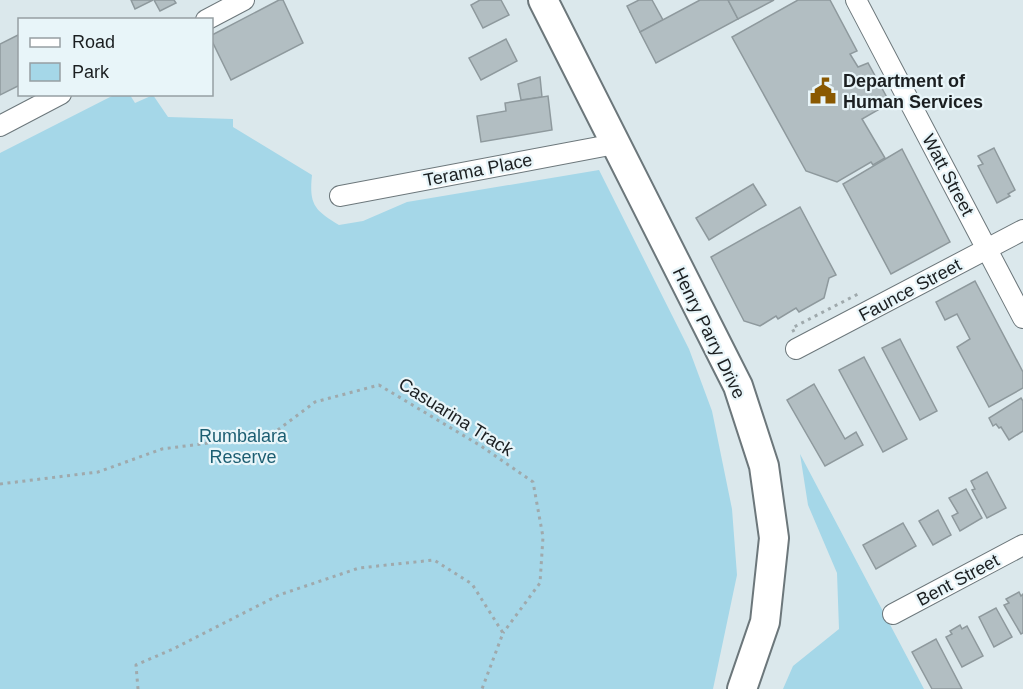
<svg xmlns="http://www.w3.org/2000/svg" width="1023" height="689" viewBox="0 0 1023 689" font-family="Helvetica,sans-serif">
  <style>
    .green { fill: #a5d7e8 }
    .building { fill: #b2bec2; stroke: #8e999d; stroke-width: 1.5 }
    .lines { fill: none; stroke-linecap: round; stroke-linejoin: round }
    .minor-casing { stroke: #6c777b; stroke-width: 22 }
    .secondary-casing { stroke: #6c777b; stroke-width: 32 }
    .path { stroke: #9fa9ac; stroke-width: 3; stroke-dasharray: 3 4.5; stroke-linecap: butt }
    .minor { stroke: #fff; stroke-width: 20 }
    .secondary { stroke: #fff; stroke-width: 28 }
    .labels { text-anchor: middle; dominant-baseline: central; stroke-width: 4.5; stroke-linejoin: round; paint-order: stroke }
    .poi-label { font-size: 18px; font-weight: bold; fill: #1b1f21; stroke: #e8f5f9; text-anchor: start }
    .street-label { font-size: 18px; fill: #1b1f21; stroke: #e8f5f9 }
    .park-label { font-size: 18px; fill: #1c5e72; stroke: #e8f5f9 }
  </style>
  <rect width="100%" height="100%" fill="#dbe8ec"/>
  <g class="green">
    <path d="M114,95H130L135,103L153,95L168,117L233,119V127L312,175C309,204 314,210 339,225L363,221L407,202L599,170L689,349L712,411L732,509L737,575L713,689H0V153Z"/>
    <polygon points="800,454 924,689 783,689 793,666 839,629 837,573 808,505"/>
  </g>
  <g class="building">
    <polygon points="131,0 153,0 135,9"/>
    <polygon points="154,0 174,0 176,3 160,11"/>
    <polygon points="279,0 283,0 303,43 231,80 212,41 212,35"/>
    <polygon points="480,0 501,0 509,15 483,28 471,5"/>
    <polygon points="639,0 652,0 663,20 640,32 627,6"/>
    <polygon points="700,0 728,0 738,19 656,63 640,32"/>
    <polygon points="728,0 774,0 738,19"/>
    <polygon points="798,0 830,0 857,51 850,54 858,67 868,63 890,103 862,119 885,158 873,165 871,162 837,182 806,171 732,37"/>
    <polygon points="20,34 20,85 0,95 0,44"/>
    <polygon points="506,39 517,61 481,80 469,58"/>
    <polygon points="540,77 542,97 521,100 518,84"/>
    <polygon points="548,96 552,130 481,142 477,116 506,111 505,103"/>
    <polygon points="994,148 1015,190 1008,194 1010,196 997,203 978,166 983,164 978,156"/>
    <polygon points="902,149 950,242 891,274 843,184"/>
    <polygon points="753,184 766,205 709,240 696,218"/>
    <polygon points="800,207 836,275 829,278 824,298 799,312 796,308 778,319 776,316 760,326 744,321 711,257"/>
    <polygon points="975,281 1023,372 1023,388 989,407 957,347 970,339 957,314 945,320 936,302"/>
    <polygon points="900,339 937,411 920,420 882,348"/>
    <polygon points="864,357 907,439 883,452 839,370"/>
    <polygon points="814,384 845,439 856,432 863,445 825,466 787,400"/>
    <polygon points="1021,398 1023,401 1023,431 1009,440 1001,427 999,428 996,424 993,426 989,418"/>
    <polygon points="987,472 1006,508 987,518 972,490 975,489 971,481"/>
    <polygon points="966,489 982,518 960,531 952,516 958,513 949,498"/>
    <polygon points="938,510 951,535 933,545 919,521"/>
    <polygon points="903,523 916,546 876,569 863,545"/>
    <polygon points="1019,592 1021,596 1023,594 1023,633 1021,634 1004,605 1009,603 1006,599"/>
    <polygon points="996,608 1012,637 994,647 979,617"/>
    <polygon points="960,625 962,629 967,626 983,656 962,667 946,637 952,634 950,631"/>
    <polygon points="936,639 962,689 932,689 912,652"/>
  </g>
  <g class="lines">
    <g class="minor-casing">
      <g id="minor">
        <polyline points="856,0 1023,318"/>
        <polyline points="206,20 244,0"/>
        <polyline points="0,126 61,94"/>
        <polyline points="340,196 615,144"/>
        <polyline points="796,349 1023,230"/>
        <polyline points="893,614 1023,545"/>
      </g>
    </g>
    <g class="secondary-casing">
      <polyline id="secondary" points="543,0 738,386 764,466 774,538 765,622 742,689"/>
    </g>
    <g class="path">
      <polyline points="794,332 792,328 860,293"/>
      <polyline points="0,484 98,472 162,449 271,435 315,402 379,385 481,446 533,482 543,537 540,583 503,633"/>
      <polyline points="138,689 136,665 173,649 279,595 359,568 434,560 472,584 503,633 482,689"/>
    </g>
    <use href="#minor" class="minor"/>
    <use href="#secondary" class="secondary"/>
  </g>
  <defs>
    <g id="civic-bare" transform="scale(2.07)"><path d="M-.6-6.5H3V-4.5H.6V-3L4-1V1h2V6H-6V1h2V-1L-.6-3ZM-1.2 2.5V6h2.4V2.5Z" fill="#8a5901" stroke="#e8f5f9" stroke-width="2.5" paint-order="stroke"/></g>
  </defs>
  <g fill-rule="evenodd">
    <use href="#civic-bare" x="823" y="91"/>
  </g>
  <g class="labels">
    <g class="poi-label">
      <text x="843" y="81">Department of<tspan x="843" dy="21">Human Services</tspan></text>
    </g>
    <g class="street-label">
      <text transform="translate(478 170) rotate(-11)">Terama Place</text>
      <text transform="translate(948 175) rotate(62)">Watt Street</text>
      <text transform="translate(910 290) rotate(-28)">Faunce Street</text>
      <text transform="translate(709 333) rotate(64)">Henry Parry Drive</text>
      <text transform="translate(456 417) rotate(32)">Casuarina Track</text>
      <text transform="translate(958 580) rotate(-28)">Bent Street</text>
    </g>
    <g class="park-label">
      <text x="243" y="436">Rumbalara<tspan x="243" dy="21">Reserve</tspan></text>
    </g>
  </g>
  <rect x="18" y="18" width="195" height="78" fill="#e8f5f9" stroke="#969fa3" stroke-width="1.5"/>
  <rect x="30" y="38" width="30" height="9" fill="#ffffff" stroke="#969fa3" stroke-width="1.5"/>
  <text x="72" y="48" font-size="18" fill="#1b1f21">Road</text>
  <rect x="30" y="63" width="30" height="18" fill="#a5d7e8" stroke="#969fa3" stroke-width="1.5"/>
  <text x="72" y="78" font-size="18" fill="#1b1f21">Park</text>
</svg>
